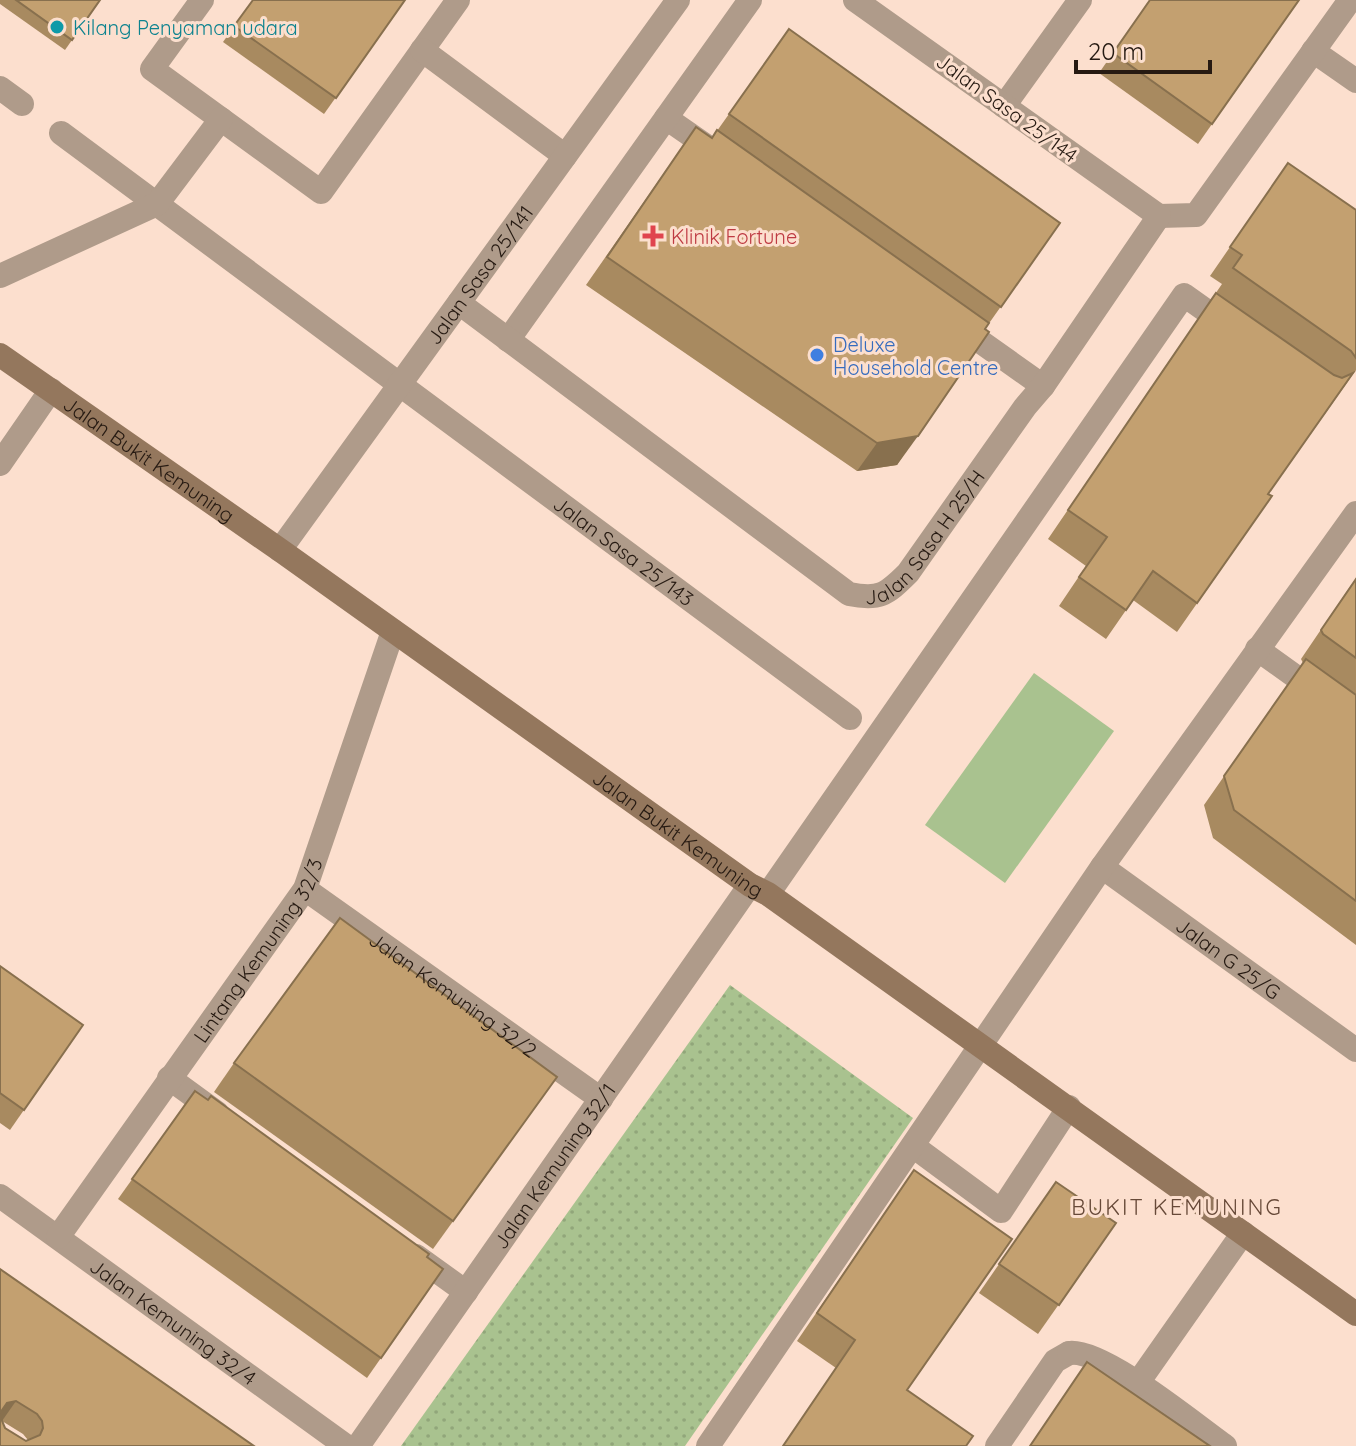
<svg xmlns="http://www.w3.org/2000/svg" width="1356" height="1446" viewBox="0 0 1356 1446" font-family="Quicksand,sans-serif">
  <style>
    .grass { fill: url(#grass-dots) }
    .pitch { fill: #a9c28f }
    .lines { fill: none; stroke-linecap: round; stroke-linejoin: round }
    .lane { stroke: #af9b8a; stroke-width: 24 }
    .street { stroke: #af9b8a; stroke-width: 24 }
    .secondary { stroke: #94775d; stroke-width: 24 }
    .wall { fill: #a88a60; fill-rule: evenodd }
    .shaded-wall { fill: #88704e }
    .building { fill: #c3a070; stroke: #88704e; stroke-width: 2 }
    .culture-dot { fill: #0f9aa8; stroke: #fcdfce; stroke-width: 3 }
    .health-dot { fill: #e0444e; stroke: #fcdfce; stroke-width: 3 }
    .shop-dot { fill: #3f7fe0; stroke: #fcdfce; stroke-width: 3 }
    .labels { text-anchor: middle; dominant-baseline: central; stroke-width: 6; stroke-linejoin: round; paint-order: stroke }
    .culture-label { font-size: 20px; fill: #0d838f; stroke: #fcdfce; text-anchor: start }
    .street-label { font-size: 20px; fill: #261a12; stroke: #fcdfce }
    .health-label { font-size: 20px; fill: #be3a42; stroke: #fcdfce; text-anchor: start }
    .shop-label { font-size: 20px; fill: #366cbe; stroke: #fcdfce; text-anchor: start }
    .neighbourhood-label { font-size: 22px; letter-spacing: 2px; fill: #674938; stroke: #fcdfce }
  </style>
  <defs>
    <pattern id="grass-dots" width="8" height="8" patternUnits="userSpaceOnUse" patternTransform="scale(2)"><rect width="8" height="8" fill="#a9c28f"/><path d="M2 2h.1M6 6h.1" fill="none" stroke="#91a67a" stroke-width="1.8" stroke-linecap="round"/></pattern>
  </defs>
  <rect width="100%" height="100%" fill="#fcdfce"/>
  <polygon class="grass" points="730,985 913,1118 685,1446 401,1446"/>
  <polygon class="pitch" points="1034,673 1114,731 1005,883 925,825"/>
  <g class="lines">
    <g class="lane">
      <polyline points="202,0 152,69 321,192 458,0"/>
      <polyline points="422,50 565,156"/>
      <polyline points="1313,51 1356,81"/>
      <polyline points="0,88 22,104"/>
      <polyline points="666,118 715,152"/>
      <polyline points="61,133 399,384"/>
      <polyline points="1159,216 1196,215 1350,0"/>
      <polyline points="0,276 157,204 221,119"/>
      <polyline points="957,325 1043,386"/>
      <polyline points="508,340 750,0"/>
      <polyline points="0,464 51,390"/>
      <polyline points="1257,649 1356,720"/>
      <polyline points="768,894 1184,295 1229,327"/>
      <polyline points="169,1078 217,1113"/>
      <polyline points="416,1256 466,1292"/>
      <polyline points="997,1446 1055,1361 1069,1353"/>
    </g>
    <g class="street">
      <polyline points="1004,106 1080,0"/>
      <path id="s1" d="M459,303L849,594C879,600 886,595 908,573L1025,407L1043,386L1159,216L855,0"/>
      <path id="s2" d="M399,384L850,718"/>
      <path id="s3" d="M280,550L678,0"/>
      <path id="s4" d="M1102,867L1356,1050"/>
      <path id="s5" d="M305,889L601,1099"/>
      <polyline points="913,1146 1001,1211 1069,1107"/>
      <path id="s6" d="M0,1196L346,1446"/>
      <path id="s7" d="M58,1237L305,889L393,631"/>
      <path d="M1069,1353C1102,1348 1195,1425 1225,1446"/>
      <polyline points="1137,1384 1243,1233"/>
      <path id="s8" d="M358,1446L750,885"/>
      <polyline points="708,1446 1102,867 1356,513"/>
    </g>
    <path class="secondary" id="s9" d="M0,355L280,550L750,885L768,894L1356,1314"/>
  </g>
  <g class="wall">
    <polygon points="0,0 100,0 65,50 0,4"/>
    <polygon points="253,0 405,0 324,114 223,42"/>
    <polygon points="1150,0 1299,0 1198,144 1099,73"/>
    <polygon points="789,29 1060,223 985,329 897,465 857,471 586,285 696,127 712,138"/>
    <polygon points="1288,163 1356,210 1356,370 1268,494 1272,496 1177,632 1133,600 1106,639 1059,606 1086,566 1048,539 1222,284 1210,276"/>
    <polygon points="1356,578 1356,945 1213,838 1204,805 1303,663 1301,659"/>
    <polygon points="0,966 83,1025 10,1130 0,1123"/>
    <polygon points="234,1063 557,1077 433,1249 214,1092"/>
    <polygon points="195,1091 443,1269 367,1378 118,1199"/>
    <polygon points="914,1170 907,1390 836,1368 797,1341"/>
    <polygon points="1056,1182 1116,1223 1038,1334 979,1293"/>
    <path d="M0,1269L254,1446H0ZM2,1421L23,1434L28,1440L26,1441L5,1428Z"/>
  </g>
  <g class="shaded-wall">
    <polygon points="918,436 897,465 857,471 877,443"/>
    <polygon points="16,1401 2,1421 0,1422 0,1413 7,1403"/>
  </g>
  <g class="building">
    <polygon points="16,0 100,0 72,40"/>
    <polygon points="253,0 405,0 336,98 234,26"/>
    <polygon points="1150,0 1299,0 1212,124 1113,53"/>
    <polygon points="789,29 1060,223 1001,307 729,114"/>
    <polygon points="696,127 712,138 717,130 989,323 985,329 989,332 918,436 877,443 607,257"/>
    <polygon points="1288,163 1356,210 1356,358 1351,351 1233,268 1242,255 1230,247"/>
    <polygon points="1216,293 1334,375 1342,378 1353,373 1268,494 1272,496 1197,603 1153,571 1126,610 1079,577 1107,537 1068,510"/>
    <polygon points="1356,579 1356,658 1323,634 1321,630"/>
    <polygon points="1306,659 1356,695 1356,901 1234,810 1224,776"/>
    <polygon points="340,918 557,1077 453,1221 234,1063"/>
    <polygon points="0,966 83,1025 24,1110 0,1093"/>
    <polygon points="195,1091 208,1100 211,1096 429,1254 427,1257 443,1269 381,1358 132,1179"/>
    <polygon points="914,1170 1012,1239 907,1390 973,1436 966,1446 783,1446 855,1340 817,1313"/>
    <polygon points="1056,1182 1116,1223 1059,1305 999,1264"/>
    <polygon points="0,1269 254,1446 0,1446 0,1416 5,1428 26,1441 40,1435 43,1428 42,1421 37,1414 16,1401 7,1403 0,1413"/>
    <polygon points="1087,1362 1210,1446 1030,1446"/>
  </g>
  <circle class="culture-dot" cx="57" cy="27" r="8"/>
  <path class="health-dot" d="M649 224h8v8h8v8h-8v8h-8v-8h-8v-8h8z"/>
  <circle class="shop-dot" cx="817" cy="355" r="8"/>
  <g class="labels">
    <g class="culture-label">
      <text x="73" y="27">Kilang Penyaman udara</text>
    </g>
    <g class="street-label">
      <text transform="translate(1007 108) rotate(36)">Jalan Sasa 25/144</text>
      <text stroke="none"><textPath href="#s3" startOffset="340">Jalan Sasa 25/141</textPath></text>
      <text stroke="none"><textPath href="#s9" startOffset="182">Jalan Bukit Kemuning</textPath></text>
      <text stroke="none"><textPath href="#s1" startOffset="590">Jalan Sasa H 25/H</textPath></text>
      <text stroke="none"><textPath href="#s2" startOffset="280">Jalan Sasa 25/143</textPath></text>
      <text stroke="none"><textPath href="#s9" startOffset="830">Jalan Bukit Kemuning</textPath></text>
      <text stroke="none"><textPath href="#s7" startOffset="350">Lintang Kemuning 32/3</textPath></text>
      <text stroke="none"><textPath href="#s4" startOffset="156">Jalan G 25/G</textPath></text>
      <text stroke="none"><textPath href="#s5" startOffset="182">Jalan Kemuning 32/2</textPath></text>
      <text stroke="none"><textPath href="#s8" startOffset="342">Jalan Kemuning 32/1</textPath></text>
      <text stroke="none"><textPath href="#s6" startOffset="214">Jalan Kemuning 32/4</textPath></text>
    </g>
    <g class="health-label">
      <text x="671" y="236">Klinik Fortune</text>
    </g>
    <g class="shop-label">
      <text x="833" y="344">Deluxe<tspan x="833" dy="23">Household Centre</tspan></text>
    </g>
    <g class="neighbourhood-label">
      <text x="1177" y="1207">BUKIT KEMUNING</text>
    </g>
  </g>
  <path d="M1076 60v12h134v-12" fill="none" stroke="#261a12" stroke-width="4"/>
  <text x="1088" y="60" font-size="24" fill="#261a12" stroke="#fcdfce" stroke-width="6" paint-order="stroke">20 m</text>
</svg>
